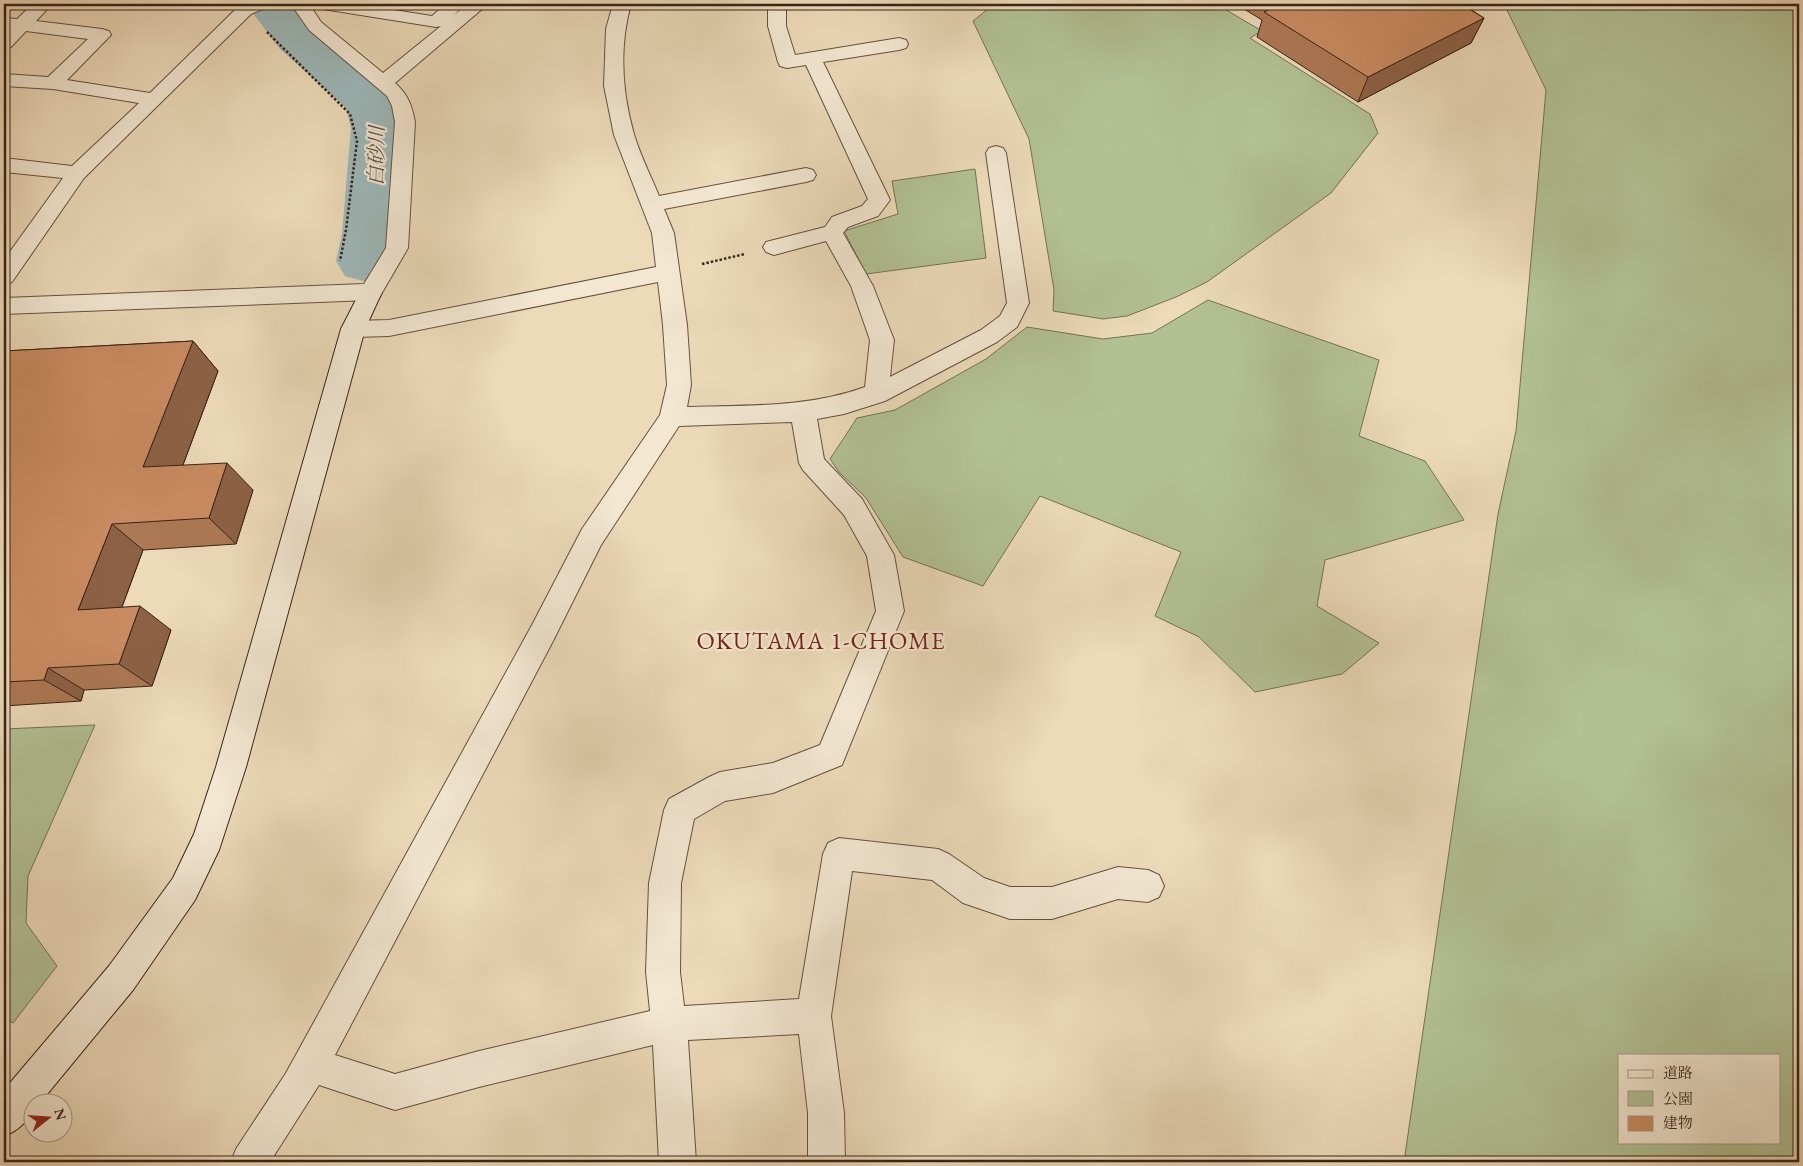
<svg xmlns="http://www.w3.org/2000/svg" width="1803" height="1166" viewBox="0 0 1803 1166" font-family="'EB Garamond','Noto Serif JP',serif">
  <style>
    .green { fill: #b2c194; stroke: #757256; fill-rule: evenodd }
    .lines { fill: none; stroke-linecap: round; stroke-linejoin: round }
    .river { fill: #9db8ba; fill-rule: evenodd }
    .street-casing { stroke: #655140; stroke-width: 2 }
    .secondary-casing { stroke: #382318; stroke-width: 2 }
    .path-far1 { stroke: #382318; stroke-width: 2.5; stroke-dasharray: 2.5 2; stroke-linecap: butt }
    .path { stroke: #382318; stroke-width: 4; stroke-dasharray: 4.5 3; stroke-linecap: butt }
    .street { fill: #f3e7d2; fill-rule: evenodd }
    .secondary { fill: #f3e7d2; fill-rule: evenodd }
    .wall { fill: #ad7854; stroke: #382318 }
    .shaded-wall { fill: #8d6145; stroke: #382318 }
    .building { fill: #c98b62; stroke: #382318 }
    .labels { text-anchor: middle; dominant-baseline: central; stroke-width: 4.5; stroke-linejoin: round; paint-order: stroke }
    .far-water-label { font-size: 20px; font-style: italic; fill: #565049; stroke: #f3e7d2 }
    .neighbourhood-label { font-size: 24px; letter-spacing: 1px; fill: #7a1f14; stroke: #f3e7d2 }
  </style>
  <rect width="100%" height="100%" fill="#ecdab9"/>
  <filter id="stains"><feTurbulence type="fractalNoise" baseFrequency=".004" numOctaves="4"/><feColorMatrix values="0 0 0 0 .2 0 0 0 0 .09 0 0 0 0 .02 0 0 0 .5 -.17"/></filter>
  <radialGradient id="worn" r=".72"><stop offset=".6" stop-color="#630" stop-opacity="0"/><stop offset="1" stop-color="#630" stop-opacity=".3"/></radialGradient>
  <g class="green">
    <polygon points="994,4 1216,4 1262,31 1250,38 1370,114 1378,133 1331,193 1207,282 1176,297 1127,316 1103,319 1053,311 1054,290 1029,139 973,21"/>
    <path d="M1504,4H1799V1162H1404L1498,514L1516,431L1546,90ZM1619,1055H1779V1142H1619Z"/>
    <polygon points="975,169 986,258 866,274 844,231 898,214 892,181"/>
    <polygon points="1208,300 1379,360 1359,436 1425,461 1464,520 1325,560 1317,606 1379,643 1342,674 1255,692 1199,637 1155,616 1181,552 1040,496 983,586 903,557 866,498 839,472 830,459 857,418 895,410 986,359 1027,327 1103,339 1152,333"/>
    <polygon points="95,725 28,876 26,923 57,966 13,1023 4,1019 4,729"/>
  </g>
  <g class="lines">
    <path class="river" d="M246,4H297C303,12 309,20 317,27C349,59 397,81 407,128L402,234L398,261L389,276L367,282L345,276L336,261L342,234L351,128L346,108L280,49Z"/>
    <g class="street-casing">
      <g id="street">
        <polygon points="33,4 52,4 36,21 102,29 109,31 111,35 67,80 150,93 239,6 244,4 268,4 265,8 251,14 84,178 12,282 4,284 4,260 63,178 4,172 4,158 72,166 139,103 53,89 4,86 4,74 48,77 88,39 26,31 11,47 4,49 4,33 8,29 4,28 4,18 17,19"/>
        <path d="M291,4H309L321,22L383,73L441,26L436,27L323,9L317,8L314,4H355L432,16L446,4H465L454,15L468,4H488L395,83C408,94 412,106 415,122L408,248L379,298L371,300L4,314V298L364,284L386,248L395,122L392,106L387,96L309,30Z"/>
        <path d="M613,4H631C619,47 622,92 634,134C640,155 651,176 659,196L806,168L813,170L816,175L813,180L806,182L664,209L674,233L687,325L691,385L687,407C746,405 808,408 865,387L870,340L851,286L826,241L774,255L766,252L763,247L766,242L825,227L832,217L862,206L868,199L806,65L787,68L780,66L778,62L768,26V4H786V26L795,55L899,38L906,40L908,44L906,48L899,50L823,62L890,200L878,216L848,227L843,233L873,286L894,340L890,377L981,330L1000,316L1007,303L986,153L989,148L996,146L1003,148L1006,153L1029,303L1017,327L997,342L885,401L844,414L817,419L824,459L862,499L894,555L904,611L842,765L773,793L725,801L694,819L681,883L680,972L684,1006L799,999L823,854L828,843L839,838L938,849L949,854L984,878L1010,887H1052L1118,867L1148,870L1159,875L1164,886L1159,897L1148,902L1118,899L1052,919H1010L963,903L932,880L852,871L831,1016L844,1113L845,1162H808V1113L799,1034L688,1040L696,1162H659L653,1045L479,1087L395,1110L319,1085L270,1162H231L236,1149L286,1073L532,625L582,529L660,415L667,385L663,325L658,282L389,336L353,337L345,335L341,329L345,323L353,321L389,320L656,267L652,233L614,135L604,86L606,29ZM792,422L799,463L803,470L844,515L867,556L876,611L820,745L773,763L720,772L709,777L669,799L664,810L649,883L646,972L650,1011L479,1051L395,1074L335,1055L552,643L601,545L679,426Z"/>
      </g>
    </g>
    <g class="secondary-casing">
      <path id="secondary" d="M371,284L379,286L382,292L365,329L246,767L219,850L195,900L133,990L39,1104H32C32,1119 18,1131 4,1136V1090L109,966L173,878L194,834L216,767L341,329L363,286Z"/>
    </g>
    <g class="path-far1">
      <polyline points="267,32 350,114 357,141 346,230 340,261"/>
      <polyline points="702,264 745,254"/>
    </g>
    <polyline class="path" points="1621,1162 1625,1158 1637,1162"/>
    <use href="#street" class="street"/>
    <use href="#secondary" class="secondary"/>
  </g>
  <g class="wall">
    <polygon points="1236,4 1473,4 1470,9 1484,18 1471,43 1358,102 1257,37 1262,20"/>
    <polygon points="193,341 218,371 183,465 253,490 236,544 143,550 122,607 171,630 152,686 84,690 81,701 4,706 4,351"/>
  </g>
  <g class="shaded-wall">
    <polygon points="1468,4 1473,4 1462,26 1464,6"/>
    <polygon points="1484,18 1471,43 1358,102 1368,77"/>
    <polygon points="193,341 218,371 172,494 143,467"/>
    <polygon points="227,463 253,490 236,544 209,518"/>
    <polygon points="112,524 143,550 112,634 78,610"/>
    <polygon points="140,606 171,630 152,686 119,664"/>
    <polygon points="48,668 84,690 81,701 44,680"/>
  </g>
  <g class="building">
    <polygon points="1281,4 1468,4 1464,6 1484,18 1368,77 1264,12"/>
    <polygon points="193,341 143,467 227,463 209,518 112,524 78,610 140,606 119,664 48,668 44,680 4,682 4,351"/>
  </g>
  <g class="labels">
    <g class="far-water-label">
      <text transform="translate(376 156) rotate(-89)">白砂川</text>
    </g>
    <g class="neighbourhood-label">
      <text x="821" y="640">OKUTAMA 1-CHOME</text>
    </g>
  </g>
  <rect width="1803" height="1166" fill="none" stroke="#ecdab9" stroke-width="20"/>
  <rect x="5" y="5" width="1793" height="1156" fill="none" stroke="#382318" stroke-width="2.5"/>
  <rect x="10" y="10" width="1783" height="1146" fill="none" stroke="#382318"/>
  <rect x="1618" y="1054" width="162" height="90" fill="#f3e7d2" stroke="#a89988"/>
  <rect x="1628" y="1070" width="25" height="8" fill="#f3e7d2" stroke="#a89988"/>
  <text x="1663" y="1078" font-size="15" fill="#382318">道路</text>
  <rect x="1628" y="1091" width="25" height="15" fill="#b2c194" stroke="#a89988"/>
  <text x="1663" y="1104" font-size="15" fill="#382318">公園</text>
  <rect x="1628" y="1116" width="25" height="15" fill="#c98b62" stroke="#a89988"/>
  <text x="1663" y="1128" font-size="15" fill="#382318">建物</text>
  <g transform="translate(48 1118) rotate(73)"><circle r="24" fill="#f3e7d2" stroke="#a89988"/>
  <path d="M0-4L9 19L0 12L-9 19Z" fill="#8f2418"/>
  <text y="-8" font-size="14" font-weight="bold" text-anchor="middle" fill="#382318">N</text>
  </g>
  <rect width="100%" height="100%" filter="url(#stains)"/>
  <rect width="100%" height="100%" fill="url(#worn)"/>
</svg>
